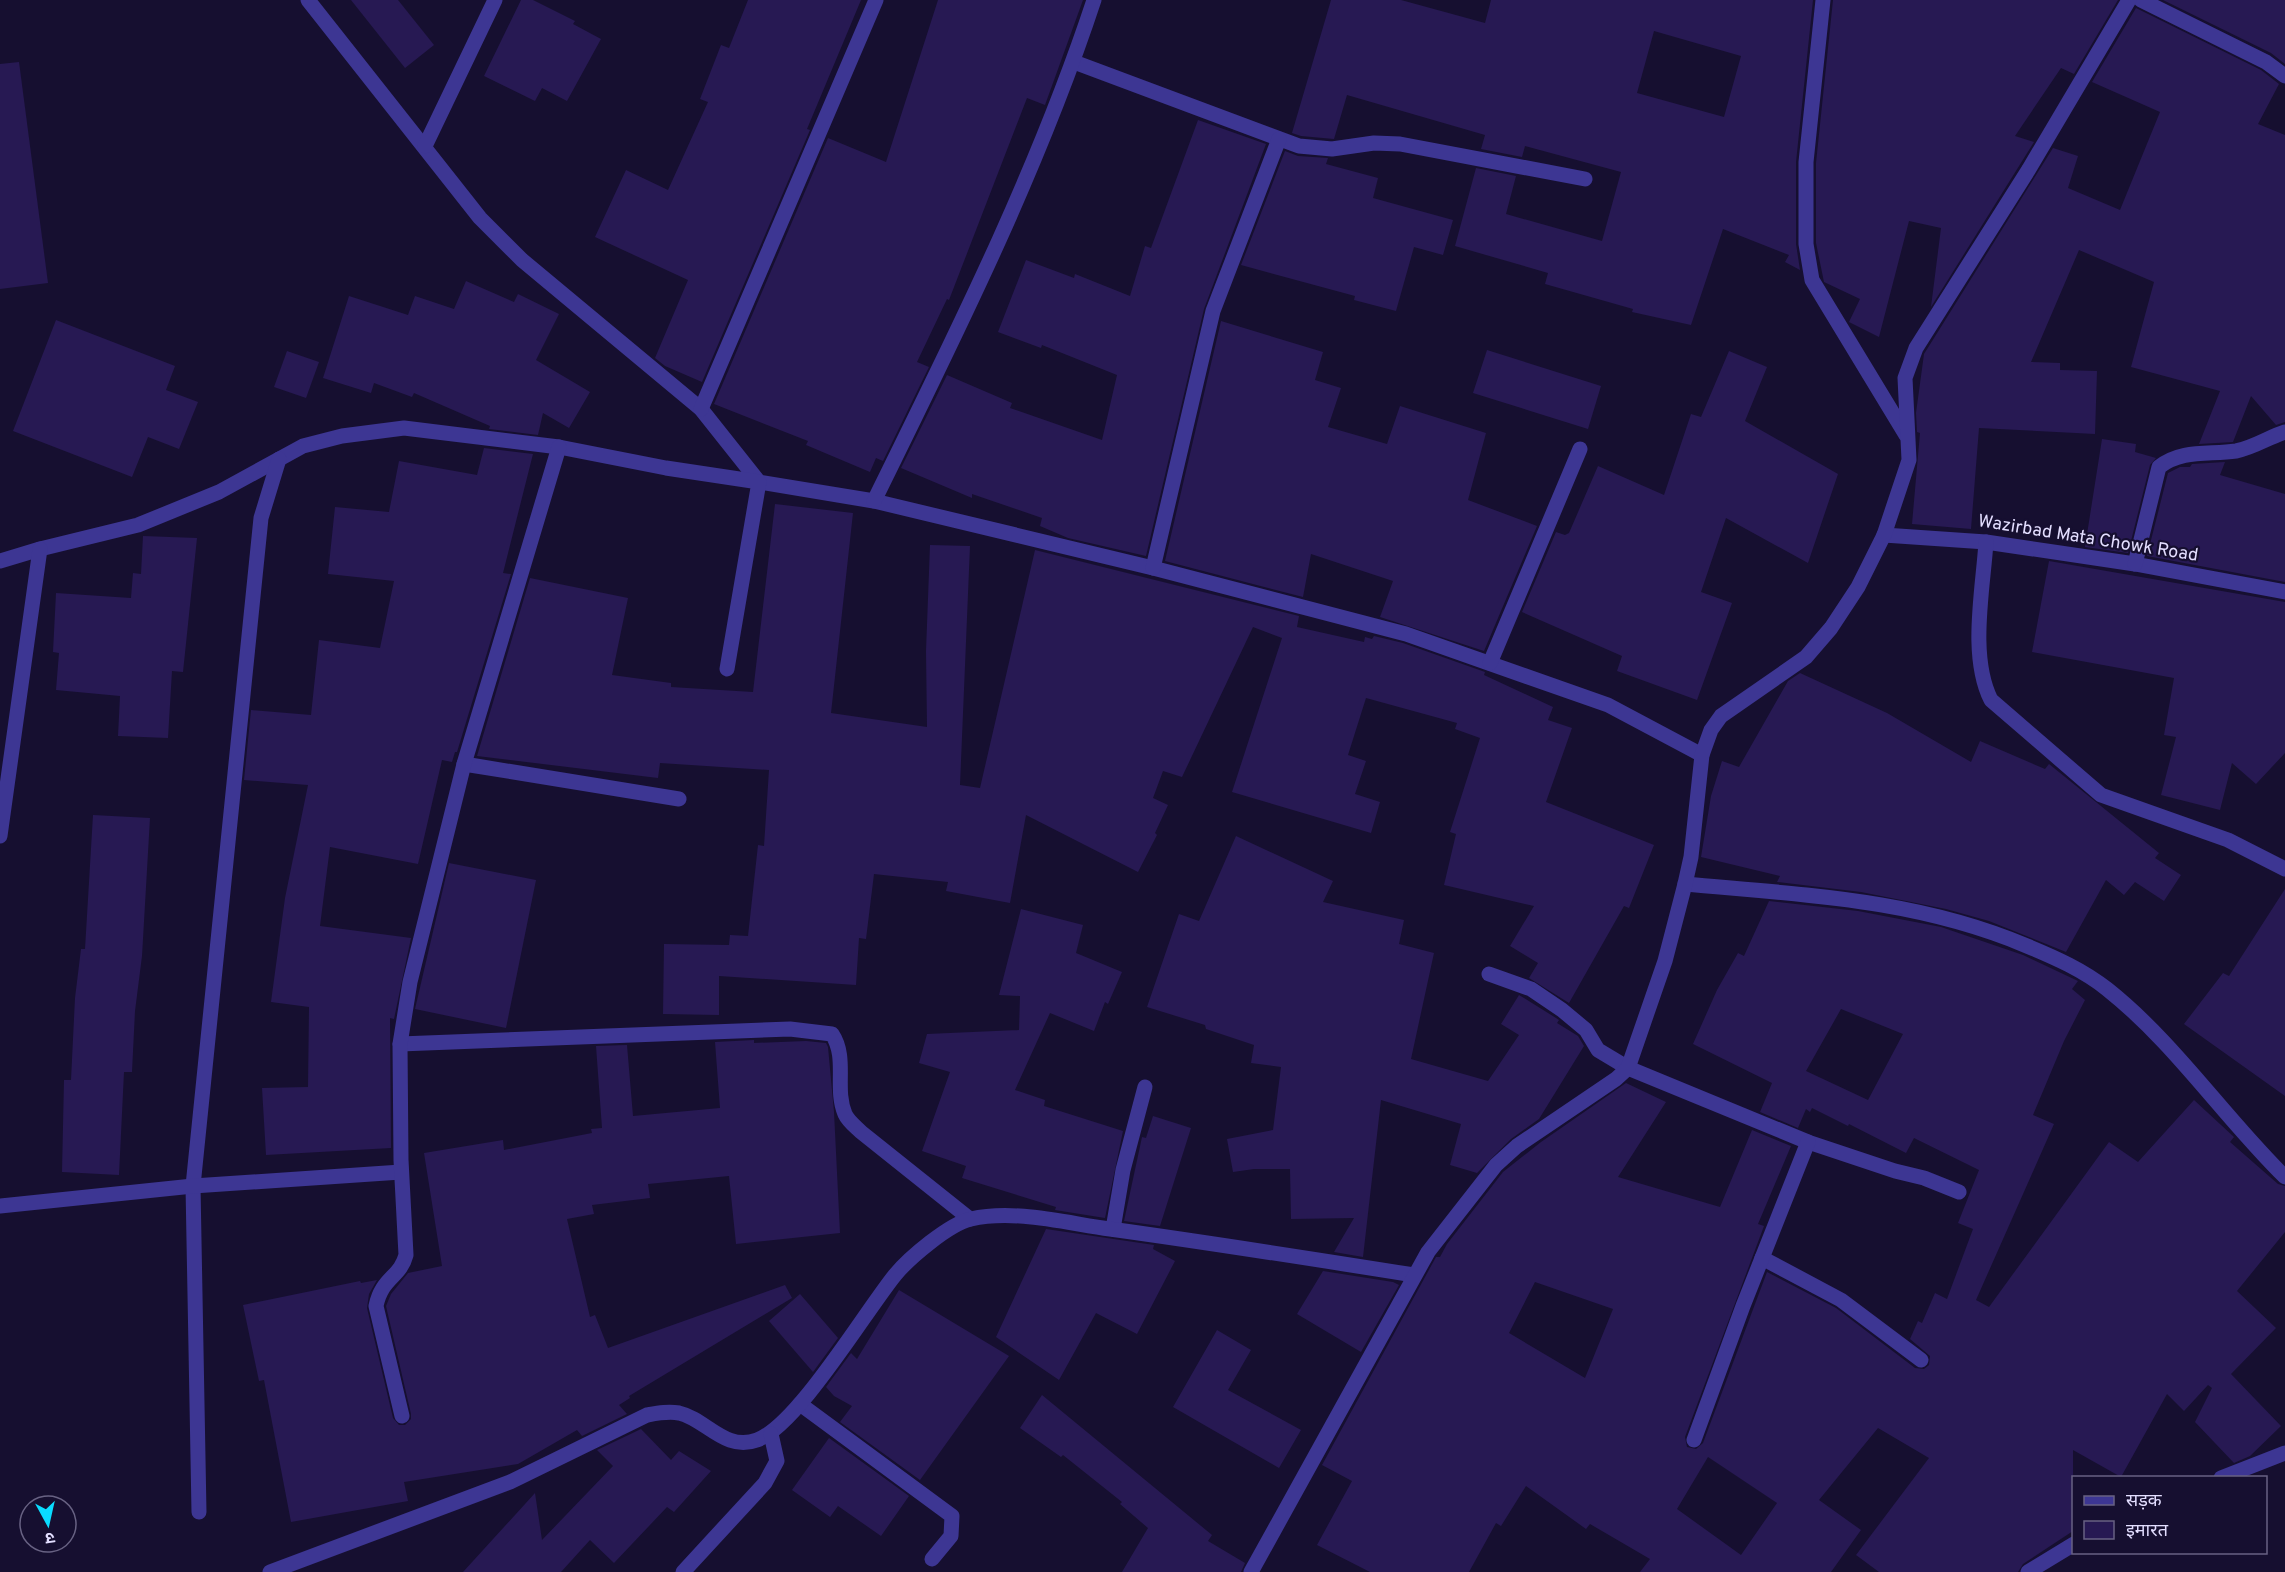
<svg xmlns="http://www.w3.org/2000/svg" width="2285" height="1572" viewBox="0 0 2285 1572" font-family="Overpass,'Noto Sans Devanagari',sans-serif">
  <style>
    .building { fill: #271953; fill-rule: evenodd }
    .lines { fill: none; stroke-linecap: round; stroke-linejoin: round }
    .lane { stroke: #3d3693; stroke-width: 15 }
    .street { stroke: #3d3693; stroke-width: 15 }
    .labels { text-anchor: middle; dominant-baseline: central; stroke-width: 4.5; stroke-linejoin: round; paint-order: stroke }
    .street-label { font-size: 18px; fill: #e3deff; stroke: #160f30 }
  </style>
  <rect width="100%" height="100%" fill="#160f30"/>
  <g class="building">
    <polygon points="351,0 398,0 434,45 405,68"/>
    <polygon points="521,0 533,0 575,21 573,24 601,39 567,101 542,88 535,101 484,76"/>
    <polygon points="748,0 861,0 807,129 810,130 702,382 665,366 655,358 688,280 595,237 626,170 668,190 708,102 700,99 721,45 729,48"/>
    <polygon points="938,0 1083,0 1045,105 1027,98 949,300 947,299 917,362 929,367 883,461 876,458 870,472 806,445 808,441 714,404 828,138 886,162"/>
    <path d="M1331,0H1401L1485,23L1491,0H1813L1796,162V244L1800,270L1785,262L1789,255L1723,229L1691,325L1632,312L1633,309L1545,284L1548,273L1455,246L1476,168L1516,176L1506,214L1602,241L1621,172L1525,146L1522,157L1481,149L1485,135L1347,95L1334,139L1301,136L1292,133ZM1654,31L1741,56L1724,117L1637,93Z"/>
    <polygon points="1833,0 2118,0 2074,74 2061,68 2015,136 2034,142 1931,307 1941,228 1909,221 1879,337 1849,322 1860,299 1824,282 1816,243 1816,163"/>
    <polygon points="2163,0 2285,0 2285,64 2271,53"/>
    <polygon points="2136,8 2261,70 2279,84 2258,124 2285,135 2285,422 2276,425 2251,396 2233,442 2199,444 2220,391 2131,367 2154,282 2079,250 2031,362 2060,363 2060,370 2097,371 2095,434 1979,428 1971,529 1912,524 1920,433 1917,432 1916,413 1924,354 2053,148 2078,156 2068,188 2120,210 2160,112 2092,82"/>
    <polygon points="19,62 48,283 0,289 0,64"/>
    <polygon points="1198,120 1266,144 1204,309 1146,556 1068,538 1040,526 1042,518 972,494 972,498 901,468 947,375 1012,403 1010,408 1102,440 1117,375 1042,345 1041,348 998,332 1026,260 1074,278 1075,274 1130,296 1145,246 1151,248"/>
    <polygon points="1285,151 1298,156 1328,158 1326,164 1378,178 1373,198 1453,220 1443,255 1414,247 1396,311 1354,300 1355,296 1241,265"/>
    <polygon points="466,281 514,302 518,294 559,314 536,360 590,392 569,428 543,413 538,435 489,429 490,426 414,393 412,397 374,383 371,393 323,378 349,296 408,315 415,296 454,309"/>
    <polygon points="56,320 175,366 166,390 198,402 179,449 148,437 132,477 13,431"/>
    <polygon points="1221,321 1323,352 1315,380 1341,388 1328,427 1387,444 1400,406 1486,433 1468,500 1537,526 1484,651 1380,617 1393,581 1311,554 1303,597 1165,561"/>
    <polygon points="1487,350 1601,386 1588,429 1473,393"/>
    <polygon points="287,351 319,362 306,398 274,387"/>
    <polygon points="1729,351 1767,367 1745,421 1838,474 1808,563 1726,518 1701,592 1732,603 1697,700 1617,671 1622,656 1522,612 1556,532 1565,535 1569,533 1598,466 1664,495 1691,414 1701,417"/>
    <polygon points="2102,439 2136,444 2135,452 2156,458 2150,465 2128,553 2085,547"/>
    <polygon points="484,448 533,454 503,573 511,574 457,752 455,752 452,762 442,760 418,864 330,847 320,926 411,938 394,1019 390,1018 391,1148 266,1155 262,1088 308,1087 309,1007 271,1002 285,898 308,785 244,780 251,710 311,715 319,640 380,648 394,581 328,574 335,507 389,512 399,461 477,475"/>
    <polygon points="2225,462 2220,475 2285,494 2285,582 2147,556 2168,473 2180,467 2190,467 2192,464"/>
    <polygon points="775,504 853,513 831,713 927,727 926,651 930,545 970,546 960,785 980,788 1035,550 1299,616 1297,627 1364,642 1365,637 1372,639 1374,636 1403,643 1485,672 1484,675 1553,707 1548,720 1572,728 1546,802 1654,845 1629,908 1624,906 1569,1003 1529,978 1538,963 1510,946 1534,906 1444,885 1456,834 1450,832 1480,738 1455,729 1457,723 1366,698 1348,755 1366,761 1355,794 1380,802 1371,833 1232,792 1282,638 1253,627 1182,777 1163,771 1153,798 1168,805 1155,833 1157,835 1138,872 1026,815 1010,903 946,891 948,882 874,874 866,939 859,938 856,985 719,976 719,1015 663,1014 664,944 729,945 730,935 748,936 758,845 764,846 769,770 660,763 658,778 477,756 530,578 628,598 612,675 671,683 671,687 753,692"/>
    <polygon points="143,536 197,538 183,672 172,671 168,738 118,736 120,696 56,690 59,653 53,652 56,593 131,598 133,573 141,574"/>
    <polygon points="2049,561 2285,602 2285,753 2256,784 2232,763 2220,810 2161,795 2176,737 2164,735 2174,678 2032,652"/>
    <polygon points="1800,673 1887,713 1971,762 1980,741 2045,769 2049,764 2159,853 2155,858 2181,875 2164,901 2135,882 2124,895 2106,880 2066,952 1989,921 1946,909 1861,892 1777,882 1780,876 1701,857 1711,796 1722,761 1739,767 1788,681"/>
    <polygon points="93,815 150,818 142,956 135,1011 132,1072 124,1072 119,1175 62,1172 64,1080 71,1080 75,998 81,949 85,949"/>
    <polygon points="1236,836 1333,881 1323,902 1404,920 1399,944 1434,953 1411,1059 1488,1081 1519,1035 1501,1024 1519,995 1556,1018 1559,1020 1557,1023 1578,1036 1584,1046 1539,1119 1511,1139 1477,1173 1450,1165 1461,1124 1381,1100 1363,1257 1334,1252 1354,1218 1291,1219 1290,1169 1254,1169 1233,1172 1227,1139 1273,1130 1281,1067 1251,1063 1254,1045 1206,1029 1205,1025 1147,1007 1179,914 1199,921"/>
    <polygon points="449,863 536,880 506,1028 415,1009"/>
    <polygon points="2285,889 2285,1096 2184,1024 2223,973 2229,976"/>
    <path d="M1769,901L1858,911L1941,927L2023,955L2078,981L2072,989L2085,1000L2064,1041L2033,1115L2054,1124L1976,1300L1989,1307L2109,1142L2138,1162L2194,1100L2234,1137L2230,1142L2278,1184L2285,1186V1232L2237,1291L2276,1328L2231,1374L2281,1426L2250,1456L2234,1463L2195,1422L2212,1388L2208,1385L2184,1411L2167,1394L2121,1477L2073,1450V1531L2023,1564L2018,1572H1879L1856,1555L1929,1458L1878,1428L1819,1500L1861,1530L1831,1572H1640L1650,1559L1590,1524L1586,1529L1526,1486L1501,1526L1496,1523L1469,1572H1370L1317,1545L1352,1481L1322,1465L1436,1257H1440L1447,1244L1503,1172L1541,1142L1626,1083L1666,1102L1618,1177L1720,1207L1752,1130L1791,1146L1758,1224L1764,1226L1685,1437L1687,1447L1696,1449L1703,1443L1767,1272L1836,1308L1915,1368L1924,1369L1929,1365L1930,1356L1910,1339L1918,1321L1922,1323L1935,1293L1947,1299L1973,1229L1958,1223L1979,1170L1914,1138L1906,1153L1849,1124L1848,1126L1812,1108L1810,1112L1806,1109L1798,1128L1760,1112L1772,1083L1693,1044L1717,990L1738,953L1744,956ZM1841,1009L1903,1034L1868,1100L1806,1071ZM1535,1282L1613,1309L1585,1378L1509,1333ZM1708,1457L1777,1503L1741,1555L1677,1509Z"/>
    <polygon points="1021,909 1083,925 1076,953 1122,972 1108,1004 1105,1002 1094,1031 1050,1013 1015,1090 1045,1100 1044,1106 1123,1131 1105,1218 1055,1210 1056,1207 962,1178 966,1166 922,1151 950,1072 919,1063 927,1034 1019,1030 1020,996 999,995"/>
    <polygon points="754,1040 754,1043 806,1041 826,1043 828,1047 834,1112 840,1233 736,1244 729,1176 648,1184 650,1198 592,1205 594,1214 567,1219 590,1317 595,1315 608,1348 785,1285 792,1298 629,1396 630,1398 619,1405 627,1414 582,1436 577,1430 518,1464 404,1482 408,1501 291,1522 264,1380 259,1381 243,1305 360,1281 361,1283 377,1280 369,1294 367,1308 393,1418 399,1425 405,1425 411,1419 411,1414 386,1306 391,1294 408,1273 442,1266 424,1153 503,1140 504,1150 592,1133 591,1129 602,1128 596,1046 627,1045 633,1116 720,1108 715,1042"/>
    <polygon points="1153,1116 1191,1128 1160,1226 1124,1221 1142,1137 1146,1138"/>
    <polygon points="1046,1229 1154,1245 1153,1249 1175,1261 1137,1334 1096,1313 1059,1380 996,1337"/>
    <polygon points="1323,1271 1393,1282 1399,1285 1361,1352 1297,1314"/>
    <polygon points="899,1290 1009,1356 920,1480 840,1422 852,1406 834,1396 826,1387 851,1353 857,1359"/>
    <polygon points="800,1294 838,1338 813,1372 769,1321"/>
    <polygon points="1217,1330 1251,1350 1228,1390 1301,1430 1279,1468 1173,1407"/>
    <polygon points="1042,1395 1212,1535 1208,1541 1245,1563 1241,1572 1122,1572 1148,1528 1120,1504 1122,1502 1063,1455 1061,1457 1020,1428"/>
    <polygon points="641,1429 671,1460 679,1451 711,1471 674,1512 667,1507 614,1563 590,1540 561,1572 463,1572 535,1493 542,1540 613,1466 597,1450"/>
    <polygon points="829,1438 909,1496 881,1536 838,1506 830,1517 792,1490"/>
  </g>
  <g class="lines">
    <polyline class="lane" points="193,1186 199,1512"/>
    <g class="street">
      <polyline points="308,0 480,218 522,260 701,409 759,482 874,501 1153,568 1406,634 1608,705 1702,755"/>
      <polyline points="1823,0 1806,162 1806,244 1812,280 1906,435"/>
      <polyline points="2141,0 2266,62 2285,76"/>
      <polyline points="1074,62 1299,146 1332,149 1374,143 1400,144 1585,179"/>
      <polyline points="425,146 495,0"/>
      <polyline points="701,409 876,0"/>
      <path d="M874,501C954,338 1037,173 1094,0"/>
      <polyline points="1884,535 1986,542 2135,564 2285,592"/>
      <path d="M1986,542C1983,590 1969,656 1991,700L2101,795L2228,840L2285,869"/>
      <polyline points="0,561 40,549 138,525 219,492 303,446 342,436 404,428 559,447 666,468 759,482 727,669"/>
      <path d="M2135,564L2159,467C2182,449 2209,455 2236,451C2253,448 2269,437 2285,432"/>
      <polyline points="1153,568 1213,311 1279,139"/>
      <polyline points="1490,663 1580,449"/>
      <polyline points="464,764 679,799"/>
      <polyline points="0,836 40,549"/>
      <path d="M1685,884C1804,895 1916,899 2027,946C2056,958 2083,970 2107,989C2175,1043 2223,1116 2285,1177"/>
      <polyline points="1489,974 1531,989 1562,1010 1586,1030 1598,1050 1628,1068 1808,1142 1895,1171 1924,1178 1959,1192"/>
      <path d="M400,1044L790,1029L832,1034C848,1058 834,1088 845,1114C848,1121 856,1127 861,1132L970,1219"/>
      <polyline points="193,1186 261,518 279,459"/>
      <polyline points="0,1206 193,1186 401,1172"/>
      <polyline points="1113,1229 1123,1170 1145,1087"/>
      <polyline points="1762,1258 1841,1300 1921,1360"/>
      <polyline points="800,1404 952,1516 951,1536 932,1559"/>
      <path d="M402,1416L376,1306C382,1277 400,1278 406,1255L401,1160L400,1044L410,982L464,764L559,447"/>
      <polyline points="1694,1440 1743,1306 1808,1142"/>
      <polyline points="2221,1478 2285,1453"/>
      <path d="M270,1572L510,1482L647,1415C658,1413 668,1411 679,1413C706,1419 725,1452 757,1440C797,1426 865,1312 895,1275C909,1258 949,1224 971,1219C1014,1209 1066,1223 1110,1229C1212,1243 1313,1259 1414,1275"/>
      <polyline points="683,1572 765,1483 777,1461 771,1434"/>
      <polyline points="1251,1572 1428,1252 1496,1165 1517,1146 1616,1079 1628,1068 1665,961 1685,884 1691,857 1702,755 1711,730 1721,716 1806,657 1831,628 1858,587 1884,535 1909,460 1905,378 1916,348 2029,169 2129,0"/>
      <polyline points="2028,1572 2074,1544"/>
    </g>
  </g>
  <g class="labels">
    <g class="street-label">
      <text transform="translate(2088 539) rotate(9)">Wazirbad Mata Chowk Road</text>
    </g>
  </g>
  <rect x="2072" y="1476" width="195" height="78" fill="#160f30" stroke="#686283" stroke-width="1.5"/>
  <rect x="2084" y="1496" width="30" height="9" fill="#3d3693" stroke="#686283" stroke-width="1.5"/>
  <text x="2126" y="1506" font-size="18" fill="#e3deff">सड़क</text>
  <rect x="2084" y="1521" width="30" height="18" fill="#271953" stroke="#686283" stroke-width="1.5"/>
  <text x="2126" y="1536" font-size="18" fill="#e3deff">इमारत</text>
  <g transform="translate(48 1524) rotate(172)"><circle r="28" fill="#160f30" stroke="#686283" stroke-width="1.5"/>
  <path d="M0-4.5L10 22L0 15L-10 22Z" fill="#0adcff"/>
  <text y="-9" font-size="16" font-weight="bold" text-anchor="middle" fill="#e3deff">उ</text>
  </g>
</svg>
